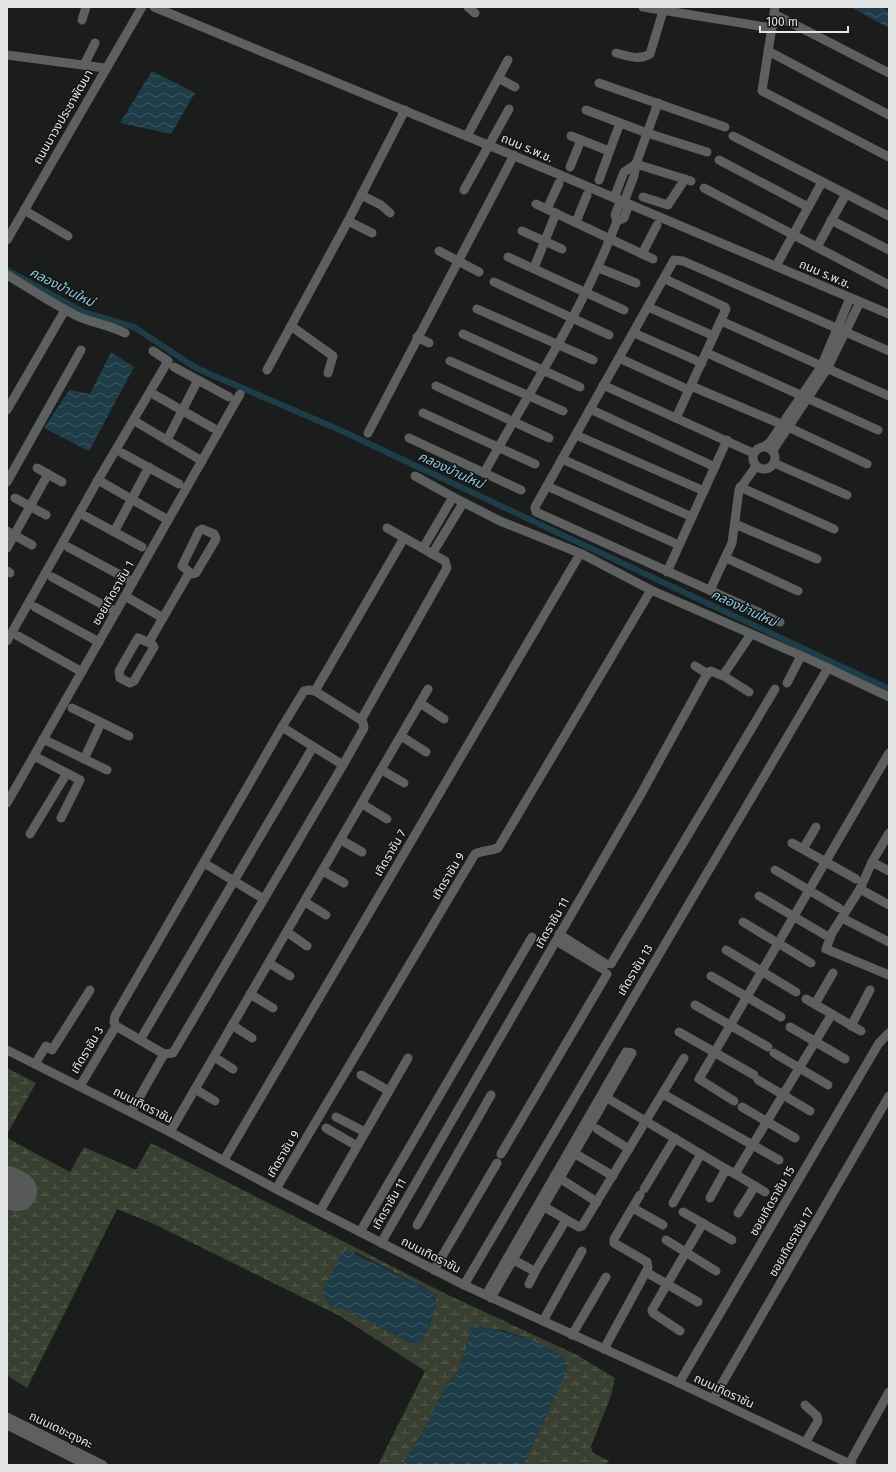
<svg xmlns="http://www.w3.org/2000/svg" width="896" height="1472" viewBox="0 0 896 1472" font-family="'Fira Sans','Noto Sans Thai',sans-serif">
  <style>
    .wetland { fill: url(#wetland-marsh); fill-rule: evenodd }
    .water { fill: url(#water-waves) }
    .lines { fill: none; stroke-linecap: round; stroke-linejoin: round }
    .canal { stroke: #1f3d48; stroke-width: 6 }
    .runway { stroke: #585a5a; stroke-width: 40 }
    .minor { stroke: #5d605f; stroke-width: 9 }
    .labels { text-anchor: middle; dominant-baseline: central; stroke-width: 3; stroke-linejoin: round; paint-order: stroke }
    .street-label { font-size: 12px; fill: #e4e6e6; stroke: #121413 }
    .water-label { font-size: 13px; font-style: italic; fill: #8ecae3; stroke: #121413 }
  </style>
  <defs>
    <pattern id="wetland-marsh" width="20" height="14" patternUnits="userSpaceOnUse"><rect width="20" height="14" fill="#394031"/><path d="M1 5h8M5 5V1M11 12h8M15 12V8" fill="none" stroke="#565c4f"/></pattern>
    <pattern id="water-waves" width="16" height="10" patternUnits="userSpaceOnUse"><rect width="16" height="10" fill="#1f3d48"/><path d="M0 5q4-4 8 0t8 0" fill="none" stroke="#3f5962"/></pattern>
  </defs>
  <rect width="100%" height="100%" fill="#1b1d1c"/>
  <g class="wetland">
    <polygon points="7,1068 36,1083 7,1134"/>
    <path d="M7,1138L70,1172L84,1147L136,1170L151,1143L448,1295L577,1355L615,1378L611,1396L591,1446L593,1453L609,1461L606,1465H523L555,1397L560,1354L525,1338L502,1330L471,1326L467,1346L458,1372L445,1387L427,1425L402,1465H378L425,1371L340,1316L154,1224L117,1209L27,1388L7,1375V1198L16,1202L25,1183L7,1174ZM355,1252L431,1291L436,1296C437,1311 428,1329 421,1342L411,1343L347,1310L330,1306Z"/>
  </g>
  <g class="water">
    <polygon points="850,7 881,7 889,11 889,28"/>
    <polygon points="152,71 195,93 171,134 120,123"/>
    <polygon points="111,352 134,367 89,451 44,428 69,390 90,394"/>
    <path d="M347,1250L431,1291L436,1296C437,1311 428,1329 421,1342L411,1343L347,1310L330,1306L323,1296V1290L341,1253Z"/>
    <path d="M478,1325C495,1329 556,1345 565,1359C566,1362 567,1367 567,1371L523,1465H402L427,1425L445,1387L458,1372L467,1346L471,1326Z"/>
  </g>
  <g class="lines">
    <polyline class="canal" points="7,270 83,312 134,327 196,368 342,431 889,689"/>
    <polyline class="runway" points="7,1186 17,1191"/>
    <g class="minor">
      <polyline points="154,7 546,169 889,314"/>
      <polyline points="468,7 475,13"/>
      <polyline points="643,7 772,28"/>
      <polyline points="775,7 762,91 889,157"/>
      <polyline points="774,14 889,73"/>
      <polyline points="82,20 86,7"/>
      <polyline points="768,51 889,115"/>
      <path d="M616,53C628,56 639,61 650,54L663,11"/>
      <polyline points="7,55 105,68"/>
      <polyline points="84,65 95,43"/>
      <polyline points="498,78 515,87"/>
      <polyline points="599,83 725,127"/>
      <polyline points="658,103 636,164 691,181"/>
      <polyline points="586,110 647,133 707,152"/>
      <polyline points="467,136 508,60"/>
      <polyline points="571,136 609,151"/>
      <polyline points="733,136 889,216"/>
      <polyline points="719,160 808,207"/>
      <polyline points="570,167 581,140"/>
      <polyline points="599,180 620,123"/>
      <polyline points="704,188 889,285"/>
      <polyline points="464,190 509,109"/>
      <polyline points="361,195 381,205 390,213"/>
      <polyline points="643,197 668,205 685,179"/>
      <polyline points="614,198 624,172 636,164 634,176 624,202"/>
      <polyline points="536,204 653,259"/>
      <polyline points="547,209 559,183"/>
      <polyline points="24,210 68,236"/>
      <polyline points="831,220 889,250"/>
      <polyline points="348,221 372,233"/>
      <polyline points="617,221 624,218 629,204"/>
      <polyline points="576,222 587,195"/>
      <polyline points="522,231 562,249"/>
      <polyline points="7,240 142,7"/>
      <polyline points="817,247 846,194"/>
      <polyline points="439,251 479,272"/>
      <polyline points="642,254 657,225"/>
      <polyline points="508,257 624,310"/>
      <polyline points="776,266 822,182"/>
      <polyline points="534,268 556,213"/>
      <polyline points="599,268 636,283"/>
      <path d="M7,275C31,289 54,305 79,317C95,323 111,326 125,333"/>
      <polyline points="665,279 725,307 726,309 676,418"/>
      <polyline points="494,282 609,335"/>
      <polyline points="648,307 714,336"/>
      <polyline points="477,309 593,360"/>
      <polyline points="721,321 889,396"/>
      <polyline points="291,326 333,356 328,373"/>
      <polyline points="634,333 702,363"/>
      <polyline points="463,334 580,387"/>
      <polyline points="417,337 429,343"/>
      <polyline points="707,353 878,430"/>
      <polyline points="619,358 689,390"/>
      <polyline points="450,361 563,411"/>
      <polyline points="174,367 229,397"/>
      <polyline points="267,370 348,221 405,110"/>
      <polyline points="603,385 753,453"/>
      <polyline points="436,386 549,438"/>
      <polyline points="691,386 788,427 867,464"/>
      <polyline points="155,395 213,428"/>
      <polyline points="590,409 715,467"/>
      <polyline points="7,410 65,310"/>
      <polyline points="423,413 535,464"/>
      <polyline points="138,423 202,461"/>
      <polyline points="368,433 514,155"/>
      <polyline points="576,435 704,491"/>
      <polyline points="409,438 521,490"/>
      <polyline points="167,440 198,380"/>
      <polyline points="765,446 770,442 821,367 850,298"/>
      <circle cx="764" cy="458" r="11"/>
      <polyline points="773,450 827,369 860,302"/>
      <polyline points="122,453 179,484"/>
      <polyline points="562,459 692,517"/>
      <polyline points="774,463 847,495"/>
      <polyline points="37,468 62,482"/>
      <path d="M484,473C530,390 583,311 617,221L615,215L621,200"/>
      <polyline points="415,476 453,497"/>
      <polyline points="98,480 168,520"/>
      <polyline points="7,482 81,350"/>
      <polyline points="547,486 679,545"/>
      <polyline points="740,487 834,529"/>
      <polyline points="15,498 46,515"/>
      <polyline points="85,516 142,547"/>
      <polyline points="735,524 817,559"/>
      <polygon points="202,529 214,534 216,539 196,573 192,574 182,566 199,531"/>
      <polyline points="7,531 32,545"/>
      <polyline points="114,532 149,467"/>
      <polyline points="68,547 133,582"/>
      <polyline points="7,548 48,474"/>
      <polyline points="423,548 453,497 500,521 582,554 651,590 811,660 889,697"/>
      <polyline points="432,554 463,503"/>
      <polyline points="726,558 798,591"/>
      <polyline points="7,571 10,573"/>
      <polyline points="667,572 727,440"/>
      <polyline points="52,577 116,612"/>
      <polyline points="710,590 732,543 739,490 756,466"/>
      <polyline points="125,596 163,618"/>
      <polyline points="35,607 99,642"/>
      <polyline points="780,622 536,512 535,507 674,260 683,261 889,351"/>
      <polyline points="18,636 82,672"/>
      <polygon points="138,638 152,644 154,647 134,681 130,683 120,678 119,671"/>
      <polyline points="7,641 98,480 168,361 153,351"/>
      <polyline points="149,642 189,573"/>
      <polyline points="695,666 708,674"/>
      <polyline points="722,675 749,692"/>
      <polyline points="787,683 801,656"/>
      <polygon points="309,690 315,691 361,720 363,723 364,728 343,765 173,1053 164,1054 116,1026 114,1022 115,1016 282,727 304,691"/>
      <polyline points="315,691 404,538"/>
      <polyline points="420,703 444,719"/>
      <polyline points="72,708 129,736"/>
      <polyline points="361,720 447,568 445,561 387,528"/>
      <polyline points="282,727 343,765"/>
      <polyline points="401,736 426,752"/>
      <polyline points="43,739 107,770"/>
      <polyline points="34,756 80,780 61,818"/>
      <polyline points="84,759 101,723"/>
      <polyline points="382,770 404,783"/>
      <polyline points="7,803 240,394"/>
      <polyline points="362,804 387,819"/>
      <polyline points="889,833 872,862 860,889 832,933 826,949 889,975"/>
      <polyline points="30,834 67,773"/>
      <polyline points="341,840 362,852"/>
      <polyline points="792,843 856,879"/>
      <polyline points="803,849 816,827"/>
      <polyline points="872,862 889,871"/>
      <polyline points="204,863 264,899"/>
      <polyline points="775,870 839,908"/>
      <polyline points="323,871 344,883"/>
      <polyline points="860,889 889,905"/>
      <polyline points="759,896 825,935"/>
      <polyline points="305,902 326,915"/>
      <polyline points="842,918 889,942"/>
      <polyline points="743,922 811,963"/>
      <polyline points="287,932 307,946"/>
      <polyline points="559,934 606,964"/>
      <polyline points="556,941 603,969"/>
      <polyline points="726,950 796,992"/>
      <polyline points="269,963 290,976"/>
      <polyline points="611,964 775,689"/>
      <polyline points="711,976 781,1017"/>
      <polyline points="250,994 273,1008"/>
      <polyline points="806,999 861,1031"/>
      <polyline points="815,1004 833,973"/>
      <polyline points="695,1005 768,1047"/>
      <polyline points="232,1025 252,1038"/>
      <polyline points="851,1026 870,990"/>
      <polyline points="790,1027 845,1059"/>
      <polyline points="679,1032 754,1075"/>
      <polyline points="140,1040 313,747"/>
      <polyline points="7,1050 170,1132 276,1189 464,1285 679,1383 852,1465"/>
      <polyline points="774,1053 828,1085"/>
      <polyline points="214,1057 233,1069"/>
      <polyline points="35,1064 46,1046 52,1050 90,990"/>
      <polyline points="361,1075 389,1091"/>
      <polyline points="758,1080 810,1111"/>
      <polyline points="80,1086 116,1026"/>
      <polyline points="195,1089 215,1101"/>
      <polyline points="663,1094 779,1160"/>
      <polyline points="602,1095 726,1169"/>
      <polyline points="734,1101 699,1079 889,753"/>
      <polyline points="742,1107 795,1138"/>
      <polyline points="131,1112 164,1054"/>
      <polyline points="336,1117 365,1132"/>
      <polyline points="326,1128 357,1146"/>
      <polyline points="597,1129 629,1149"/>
      <polyline points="170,1132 428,689"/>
      <polyline points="501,1154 607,974"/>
      <polyline points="579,1156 613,1176"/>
      <polyline points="224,1160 577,559"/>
      <polyline points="735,1174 765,1192"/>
      <polyline points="564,1181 597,1202"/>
      <path d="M276,1189L475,854C483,850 491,851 498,848L651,590"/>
      <polyline points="644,1189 675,1138"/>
      <polyline points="710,1198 726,1169 735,1174 832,1014"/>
      <polyline points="673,1203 701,1154"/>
      <polyline points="633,1208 663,1225"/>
      <polyline points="548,1209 579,1227 582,1226 684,1058"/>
      <polyline points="320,1211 408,1058"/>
      <polyline points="683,1212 732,1240"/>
      <polyline points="738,1213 755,1186"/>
      <polyline points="417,1225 491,1095"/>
      <polyline points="360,1232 532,937"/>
      <polyline points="666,1240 716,1271"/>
      <polyline points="381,1243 641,794 708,672 711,671 720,675 724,674 751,634"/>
      <polyline points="508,1257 534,1271 536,1270 566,1220"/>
      <polyline points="434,1270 497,1163"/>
      <polyline points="646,1272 698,1302"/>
      <polyline points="529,1284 536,1270"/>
      <polyline points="464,1285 828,668"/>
      <polyline points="486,1295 626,1052 632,1053 491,1298"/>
      <polyline points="543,1321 582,1251"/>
      <polyline points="680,1331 653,1313 652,1310 703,1223"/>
      <polyline points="572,1335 606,1277"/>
      <polyline points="604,1349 648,1268 647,1262 614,1243 614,1239 640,1195"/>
      <polyline points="679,1383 879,1043 889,1033"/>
      <polyline points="713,1399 889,1096"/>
      <polyline points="805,1405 817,1416 818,1421 805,1443"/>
      <polyline points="7,1417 103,1465"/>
      <polyline points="7,1425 87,1465"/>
      <polyline points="849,1464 889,1392"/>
    </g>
  </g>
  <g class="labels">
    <g class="street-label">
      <text transform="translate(63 117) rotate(-60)">ถนนนาวงประชาพัฒนา</text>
      <text transform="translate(527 148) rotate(23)">ถนน ร.พ.ช.</text>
      <text transform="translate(825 274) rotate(23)">ถนน ร.พ.ช.</text>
      <text transform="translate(113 593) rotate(-60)">ซอยเทิดราชัน 1</text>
      <text transform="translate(390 853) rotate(-60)">เทิดราชัน 7</text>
      <text transform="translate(448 876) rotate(-59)">เทิดราชัน 9</text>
      <text transform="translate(552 923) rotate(-60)">เทิดราชัน 11</text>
      <text transform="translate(635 970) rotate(-59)">เทิดราชัน 13</text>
      <text transform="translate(87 1050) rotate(-59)">เทิดราชัน 3</text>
      <text transform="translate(143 1105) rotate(27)">ถนนเทิดราชัน</text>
      <text transform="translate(283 1154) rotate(-59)">เทิดราชัน 9</text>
      <text transform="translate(772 1201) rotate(-60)">ซอยเทิดราชัน 15</text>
      <text transform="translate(389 1204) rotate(-60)">เทิดราชัน 11</text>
      <text transform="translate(791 1242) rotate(-60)">ซอยเทิดราชัน 17</text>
      <text transform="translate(431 1255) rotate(27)">ถนนเทิดราชัน</text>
      <text transform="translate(724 1391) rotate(25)">ถนนเทิดราชัน</text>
      <text transform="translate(61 1430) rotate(26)">ถนนเดชะตุงคะ</text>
    </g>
    <g class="water-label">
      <text transform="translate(62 287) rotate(27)">คลองบ้านใหม่</text>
      <text transform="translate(451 470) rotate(25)">คลองบ้านใหม่</text>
      <text transform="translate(744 608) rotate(25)">คลองบ้านใหม่</text>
    </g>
  </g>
  <rect width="896" height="1472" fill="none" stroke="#e4e6e6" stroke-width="16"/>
  <path d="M760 26v6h88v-6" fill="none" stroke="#e4e6e6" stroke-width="2"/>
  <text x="766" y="26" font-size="12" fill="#e4e6e6" stroke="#121413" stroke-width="3" paint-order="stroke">100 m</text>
</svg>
